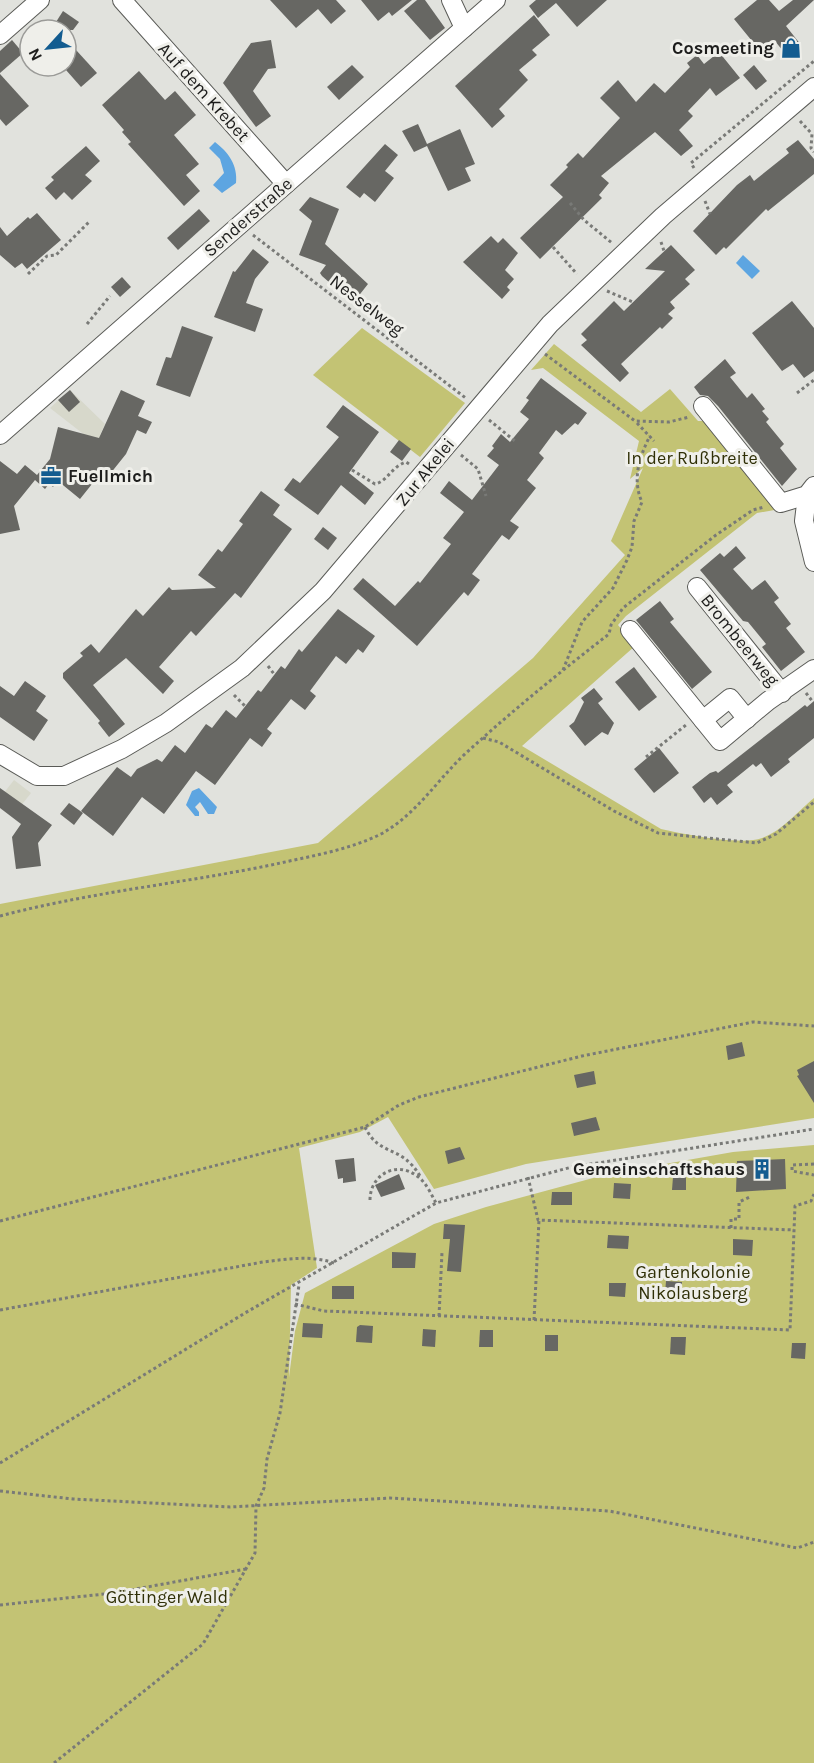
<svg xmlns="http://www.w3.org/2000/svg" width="814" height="1763" viewBox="0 0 814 1763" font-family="Karla,sans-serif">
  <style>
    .built { fill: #d7d8cb }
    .green { fill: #c3c374 }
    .water { fill: #5da5e1 }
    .building { fill: #676763 }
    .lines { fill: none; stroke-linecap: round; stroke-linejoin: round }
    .minor-casing { stroke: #5a5b57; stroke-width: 20 }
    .path { stroke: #797a77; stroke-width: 3; stroke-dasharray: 3 3; stroke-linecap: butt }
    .minor { stroke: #fff; stroke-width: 18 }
    .labels { text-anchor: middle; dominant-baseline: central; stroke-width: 6; stroke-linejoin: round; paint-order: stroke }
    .poi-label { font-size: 18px; font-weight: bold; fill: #1d1d1c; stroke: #efefea; text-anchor: end }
    .street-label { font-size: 18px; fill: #1d1d1c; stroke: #efefea }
    .park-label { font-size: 18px; fill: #303007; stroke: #efefea }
  </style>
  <rect width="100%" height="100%" fill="#e1e2dd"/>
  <g class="built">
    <polygon points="70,390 105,424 100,435 114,445 95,443 50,408"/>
    <polygon points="14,780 31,793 12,817 0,798"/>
  </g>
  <g class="green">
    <polygon points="362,328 465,403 420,457 313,375"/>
    <path d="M554,344L641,412L670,389L698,421H704L780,509L757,513L626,616L618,625L635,646L522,746L661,829C683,834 742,846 762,838C782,831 798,811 814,798V1118L526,1164L434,1189L388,1117L360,1132L299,1148L317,1268L291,1285L289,1377L295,1331L305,1293L434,1224L486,1207L608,1174L733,1152L814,1145V1763H0V904L318,843L533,658L625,555L611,541L643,468L630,479L639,441L543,368L531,370Z"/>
  </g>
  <g class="water">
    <path d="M215,142C228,152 238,165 236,183L222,193L213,185L224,173L220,159L209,148Z"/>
    <polygon points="743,255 760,271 752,279 736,263"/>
    <polygon points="199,788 217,807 214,814 208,814 200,802 195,807 199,812 199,816 195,816 186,805 192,791"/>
  </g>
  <g class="building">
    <polygon points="270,0 336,0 346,11 331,24 318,9 296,28"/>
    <polygon points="361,0 412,0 392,16 389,12 378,21"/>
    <polygon points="417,0 425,0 445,28 430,40 404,11"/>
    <polygon points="536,0 607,0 577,27 556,3 538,18 529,6"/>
    <polygon points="757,0 769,0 779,11 793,0 814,0 786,26 801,45 787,56 775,41 761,52 734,19"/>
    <polygon points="63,11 79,22 73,30 51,30"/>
    <polygon points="534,15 550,35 532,50 537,55 519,70 528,80 499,109 505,116 492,128 455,86"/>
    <polygon points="66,39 97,73 81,87 66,70"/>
    <polygon points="12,40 23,53 0,73 0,51"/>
    <polygon points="271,40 276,68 268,69 253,91 271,116 256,127 223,83 251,43"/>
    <polygon points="719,52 740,78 716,96 710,88 688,111 693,116 679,130 693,146 681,156 655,132 601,176 609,183 599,195 602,198 540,259 520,238 563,197 550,185 568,167 566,165 578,153 583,158 620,118 600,98 618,80 636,102 654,83 665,93 690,67 687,63 697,55 704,64"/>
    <polygon points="352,65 364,77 339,100 327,87"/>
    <polygon points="754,65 767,81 756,90 743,75"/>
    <polygon points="139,71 165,100 175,91 196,115 174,135 199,164 186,175 200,191 184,206 128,144 131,142 122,132 124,130 102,105"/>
    <polygon points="0,74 29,106 6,126 0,119"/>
    <polygon points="418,124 427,144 460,129 475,164 465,168 471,181 448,191 427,146 414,152 402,131"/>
    <polygon points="798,140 814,159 814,174 768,211 766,209 726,249 724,247 716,255 693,231 737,185 750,175 754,181 789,153 786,149"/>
    <polygon points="385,144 398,155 385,171 394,178 375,202 364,193 360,198 346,187"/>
    <polygon points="86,146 100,161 85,175 92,181 72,200 64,192 56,200 45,188 54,180 51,177"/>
    <polygon points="310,197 339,209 325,244 368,284 353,303 322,276 320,273 326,265 299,255 312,221 299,210"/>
    <polygon points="199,209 210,221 178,250 167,238"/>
    <polygon points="37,213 61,240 27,269 22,263 15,268 0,255 0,227 7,236 28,217 30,219"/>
    <polygon points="491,236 498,243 503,238 518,253 505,270 514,279 507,287 510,290 502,299 463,262"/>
    <polygon points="671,245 695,270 685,279 690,284 670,302 675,308 668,314 673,318 662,329 660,327 621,364 629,373 620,382 581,345 587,340 581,334 614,301 624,311 665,271 645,269"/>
    <polygon points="253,249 269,262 255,279 246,303 263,309 255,332 214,317 233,271 235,272"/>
    <polygon points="122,277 131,287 120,297 111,287"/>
    <polygon points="792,301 814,328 814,371 804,378 793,364 782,371 752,333"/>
    <polygon points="182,326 213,337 190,397 156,385 166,357 171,358"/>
    <polygon points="725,359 736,373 730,377 747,398 752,393 765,409 762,411 769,419 766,422 784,444 780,448 797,469 782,486 718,406 708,396 700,395 694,387"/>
    <polygon points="541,378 587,413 578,425 575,423 562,435 556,430 539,453 544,458 527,480 536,488 510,521 519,527 509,540 502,535 472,574 480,580 468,596 464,592 417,646 353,589 363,578 395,606 418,581 420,583 451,544 443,538 464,512 440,493 449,481 472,500 499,465 487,456 494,448 492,446 501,434 510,442 529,419 520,412 529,400 526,398"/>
    <polygon points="70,390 80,402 69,412 58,400"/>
    <polygon points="121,390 145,401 138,416 152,422 146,434 137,430 126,454 106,479 100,474 80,499 58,481 53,487 49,484 45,489 35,480 14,506 20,530 0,534 0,461 17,474 25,465 37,475 50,459 58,427 99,438"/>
    <polygon points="343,405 379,432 349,473 374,493 365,505 341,485 318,515 284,490 293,478 300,483 339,437 326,427"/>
    <polygon points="399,440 411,449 402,461 390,452"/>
    <polygon points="261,491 280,505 273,515 292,529 241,598 235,593 196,636 191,631 159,667 174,681 163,694 126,658 93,685 125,724 109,737 98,723 100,721 63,678 63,673 83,656 80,653 91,644 99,653 136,609 143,616 169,587 172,590 216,588 198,575 218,549 222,552 243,524 239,521"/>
    <polygon points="323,527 337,538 328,550 314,539"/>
    <polygon points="736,546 746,558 733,569 752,590 765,580 779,598 774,602 791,624 786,628 805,652 781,671 762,647 766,644 748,622 743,621 700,570 720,553 724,557"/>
    <polygon points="660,601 674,619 670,622 712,672 692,689 636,620"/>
    <polygon points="338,609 375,636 363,653 358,649 346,664 336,656 310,691 316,696 305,710 291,699 267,729 272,733 262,747 250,738 215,785 196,771 164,814 142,797 113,836 81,811 117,767 131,777 137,769 157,759 162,762 175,745 185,753 206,724 212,728 226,710 236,718 258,690 261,692 281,666 285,669 299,649 302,652"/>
    <polygon points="634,667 657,697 639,711 615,682"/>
    <polygon points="25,681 46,696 36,711 48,720 34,741 0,717 0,686 14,696"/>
    <polygon points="594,688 603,699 598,703 614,723 608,735 602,732 585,746 569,726 574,722 584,702 581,698"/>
    <polygon points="814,701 814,738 788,759 790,762 771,777 761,763 756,767 753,764 727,785 733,792 717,805 711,797 704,803 692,787 710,773 716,771 718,773 805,705 807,707"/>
    <polygon points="659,748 679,773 654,793 634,769"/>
    <polygon points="0,788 52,825 38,843 41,866 16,869 12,837 21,824 0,808"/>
    <polygon points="69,803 83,813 74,825 60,814"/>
    <polygon points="742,1042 745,1056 728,1060 726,1046"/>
    <polygon points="814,1061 814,1103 797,1076 799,1075 797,1070"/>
    <polygon points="594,1071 596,1084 577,1088 574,1075"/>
    <polygon points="596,1117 600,1130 574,1136 571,1123"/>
    <polygon points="460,1147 465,1159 448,1164 445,1151"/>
    <polygon points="354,1158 356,1181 343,1183 343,1178 338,1179 335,1160"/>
    <polygon points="785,1159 786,1189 736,1192 737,1161"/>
    <polygon points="399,1174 405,1189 381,1197 375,1185"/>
    <polygon points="673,1177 686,1177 686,1190 672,1190"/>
    <polygon points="614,1183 631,1184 630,1199 613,1198"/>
    <polygon points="552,1192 572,1192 572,1205 551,1205"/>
    <polygon points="444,1224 465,1225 461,1272 447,1271 450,1239 443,1239"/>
    <polygon points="608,1235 629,1236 628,1249 607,1248"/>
    <polygon points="733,1239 753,1240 752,1256 733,1255"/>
    <polygon points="392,1252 416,1253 415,1268 392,1268"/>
    <polygon points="666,1281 682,1282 682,1296 665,1294"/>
    <polygon points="609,1283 626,1283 625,1297 609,1296"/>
    <rect x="332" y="1286" width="22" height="13"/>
    <polygon points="303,1323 323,1324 322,1338 302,1337"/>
    <polygon points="360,1325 373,1326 372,1343 356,1342 357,1327"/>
    <polygon points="423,1329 436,1330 435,1347 422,1346"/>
    <polygon points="480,1330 493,1330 493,1347 479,1347"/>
    <rect x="545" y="1335" width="13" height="16"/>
    <polygon points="671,1337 686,1337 685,1355 670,1354"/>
    <polygon points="792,1343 806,1343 805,1359 791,1358"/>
  </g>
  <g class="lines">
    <g class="minor-casing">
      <g id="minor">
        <polyline points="122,0 286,184"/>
        <polyline points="451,0 464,28"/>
        <polyline points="0,35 40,0"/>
        <polyline points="703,406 781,503 807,495 814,486"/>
        <polyline points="0,435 496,0"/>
        <polyline points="807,495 804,521 814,562"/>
        <polyline points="697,587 782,693"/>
        <polyline points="630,630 720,741 768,701 814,669"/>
        <polyline points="703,720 730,698 747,719"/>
        <polyline points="0,754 37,776 64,776 122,749 166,723 242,668 323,591 550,324 663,216 814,87"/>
      </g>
    </g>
    <g class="path">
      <polyline points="800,121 812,134 811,148 814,152"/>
      <polyline points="694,168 691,163 814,61"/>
      <polyline points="705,201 710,214"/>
      <polyline points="570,203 584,220 612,243"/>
      <polyline points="253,235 467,399"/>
      <polyline points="661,242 664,251"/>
      <polyline points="553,247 577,274"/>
      <polyline points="28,274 47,256 56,255 90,221"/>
      <polyline points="607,291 633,302"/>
      <polyline points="87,324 110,296"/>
      <polyline points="545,354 635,421 669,422 689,417"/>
      <polyline points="797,393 814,380"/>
      <polyline points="489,420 515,441"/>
      <polyline points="637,423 654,441"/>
      <polyline points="461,455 478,469 486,496"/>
      <path d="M352,470L375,484C388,481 391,467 406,462L409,464"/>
      <polyline points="268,666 274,674"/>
      <path d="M563,670L582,622L613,588L627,560L632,547L634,521L642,502C632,480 639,457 650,436"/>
      <polyline points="806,693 813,702"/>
      <polyline points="234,695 245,706"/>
      <polyline points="483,738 499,742 614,811 658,833 757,843 776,834 814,802"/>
      <polyline points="646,757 686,725"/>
      <path d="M0,916C91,892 185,883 276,864C311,856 349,850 381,834C417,814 437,780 466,753C512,711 560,672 609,634L611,625L623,608L716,535L753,510L764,507"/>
      <path d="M365,1127C379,1157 401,1144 420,1176"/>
      <polyline points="814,1164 792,1165 792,1171 814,1175"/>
      <polyline points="528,1177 538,1220 794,1230"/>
      <path d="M370,1200C370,1175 396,1160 417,1176C426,1182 431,1194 436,1203"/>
      <polyline points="0,1221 365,1127 399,1105 419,1097 582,1056 753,1022 814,1026"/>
      <polyline points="731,1228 731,1219 739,1219 739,1202 750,1197"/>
      <polyline points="295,1304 324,1311 790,1330 795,1206 811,1201 814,1194"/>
      <path d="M0,1310L263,1262C288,1259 310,1255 334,1263"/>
      <polyline points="439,1316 442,1252"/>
      <polyline points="534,1320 539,1220"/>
      <polyline points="0,1463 245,1313 436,1203 572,1167 814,1129"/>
      <polyline points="0,1491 73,1499 230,1507 390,1498 609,1511 797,1548 814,1542"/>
      <polyline points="0,1605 114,1593 246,1569"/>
      <polyline points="54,1763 203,1644 255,1553 256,1506 264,1488 267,1459 280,1413 299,1285"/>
    </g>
    <use href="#minor" class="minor"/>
  </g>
  <defs>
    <g id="shop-bare" transform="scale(1.62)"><path d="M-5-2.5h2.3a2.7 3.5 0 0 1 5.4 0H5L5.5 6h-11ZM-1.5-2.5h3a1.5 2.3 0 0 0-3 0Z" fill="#135c90" stroke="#efefea" stroke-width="2.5" paint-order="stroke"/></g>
    <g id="office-bare" transform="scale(1.62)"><path d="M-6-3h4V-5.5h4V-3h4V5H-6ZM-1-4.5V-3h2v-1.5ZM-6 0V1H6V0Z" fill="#135c90" stroke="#efefea" stroke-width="2.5" paint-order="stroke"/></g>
    <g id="building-bare" transform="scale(1.62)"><path d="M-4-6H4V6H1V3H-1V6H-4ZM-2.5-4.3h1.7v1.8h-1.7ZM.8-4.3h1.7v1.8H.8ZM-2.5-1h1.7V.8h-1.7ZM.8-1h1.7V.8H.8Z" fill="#135c90" stroke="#efefea" stroke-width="2.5" paint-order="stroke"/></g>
  </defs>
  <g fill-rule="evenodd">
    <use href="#shop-bare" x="791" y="48"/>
    <use href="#office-bare" x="51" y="476"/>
    <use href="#building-bare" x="762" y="1169"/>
  </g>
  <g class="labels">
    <g class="poi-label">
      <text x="774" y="48">Cosmeeting</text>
      <text x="68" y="476" text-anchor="start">Fuellmich</text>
      <text x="745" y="1169">Gemeinschaftshaus</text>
    </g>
    <g class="street-label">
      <text transform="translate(204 92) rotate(48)">Auf dem Krebet</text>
      <text transform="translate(248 217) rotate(-41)">Senderstraße</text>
      <text transform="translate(367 305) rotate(37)">Nesselweg</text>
      <text transform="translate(425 472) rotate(-51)">Zur Akelei</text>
      <text transform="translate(740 640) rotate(51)">Brombeerweg</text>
    </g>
    <g class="park-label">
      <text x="692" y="458">In der Rußbreite</text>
      <text x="693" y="1272">Gartenkolonie<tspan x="693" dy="21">Nikolausberg</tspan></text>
      <text x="167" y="1597">Göttinger Wald</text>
    </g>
  </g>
  <g transform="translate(48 48) rotate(243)"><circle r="28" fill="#efefea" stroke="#9b9b98" stroke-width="1.5"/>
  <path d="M0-4.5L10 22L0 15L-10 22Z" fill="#135c90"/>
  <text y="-9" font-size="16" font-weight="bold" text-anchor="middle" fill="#1d1d1c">N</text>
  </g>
</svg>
